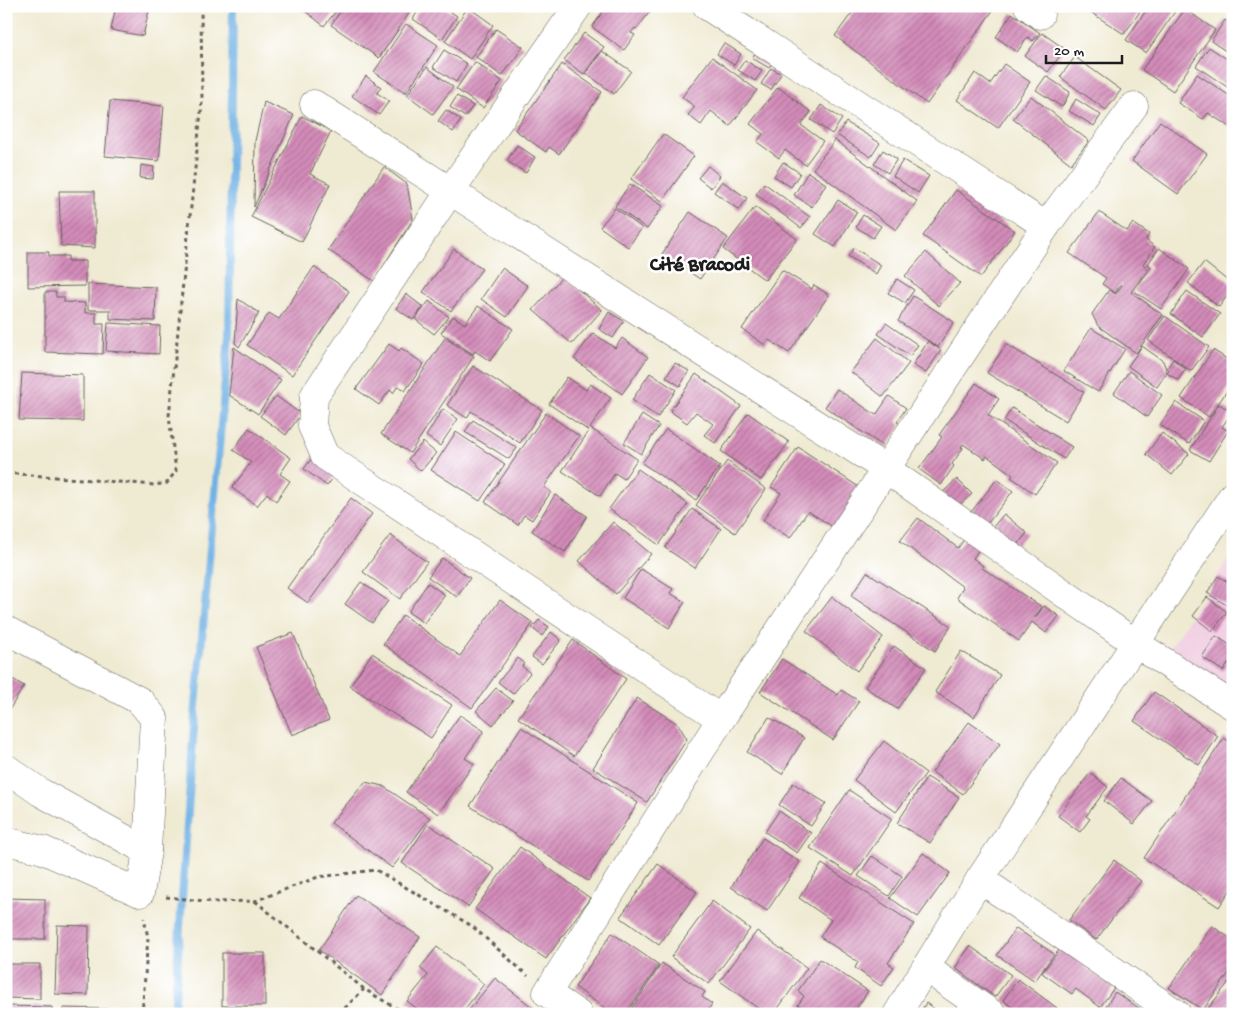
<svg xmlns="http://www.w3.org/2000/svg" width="1239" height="1020" viewBox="0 0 1239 1020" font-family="'Gochi Hand',sans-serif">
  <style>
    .built { fill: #f1d0e3 }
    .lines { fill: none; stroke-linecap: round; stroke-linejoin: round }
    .stream { stroke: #6fb1e4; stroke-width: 8 }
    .building { fill: url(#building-hatch) }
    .minor-casing { stroke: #66645c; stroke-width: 29 }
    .path { stroke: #66645c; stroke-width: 3; stroke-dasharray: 4 4; stroke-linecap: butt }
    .minor { stroke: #fff; stroke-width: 28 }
    .labels { text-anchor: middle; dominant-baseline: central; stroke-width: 5; stroke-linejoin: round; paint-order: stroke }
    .neighbourhood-label { font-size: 20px; font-weight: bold; fill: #1c1c1c; stroke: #fff }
  </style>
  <defs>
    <pattern id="building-hatch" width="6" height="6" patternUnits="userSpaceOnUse" patternTransform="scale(1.25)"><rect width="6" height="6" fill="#d48cba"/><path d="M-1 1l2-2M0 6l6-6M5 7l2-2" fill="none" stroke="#ab7296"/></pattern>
  </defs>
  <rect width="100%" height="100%" fill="#fff"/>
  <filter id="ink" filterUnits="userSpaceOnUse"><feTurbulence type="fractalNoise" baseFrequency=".02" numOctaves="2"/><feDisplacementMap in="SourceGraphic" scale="10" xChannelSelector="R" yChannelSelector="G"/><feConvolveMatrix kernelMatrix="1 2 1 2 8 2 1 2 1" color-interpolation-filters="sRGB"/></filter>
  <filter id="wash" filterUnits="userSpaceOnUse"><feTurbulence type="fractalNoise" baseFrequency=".0096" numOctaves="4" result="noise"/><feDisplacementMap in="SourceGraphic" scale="20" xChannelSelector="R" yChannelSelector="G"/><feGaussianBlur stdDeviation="1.12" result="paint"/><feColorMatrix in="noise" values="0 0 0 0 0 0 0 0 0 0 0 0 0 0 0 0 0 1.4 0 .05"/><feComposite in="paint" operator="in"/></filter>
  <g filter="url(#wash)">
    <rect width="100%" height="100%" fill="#efead2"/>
    <polygon class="built" points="1233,552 1233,690 1170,648"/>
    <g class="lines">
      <polyline class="stream" points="174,1014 193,739 229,336 233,6"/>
    </g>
    <g id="blocks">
      <g class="building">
        <polygon points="116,6 150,6 143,36 111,30"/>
        <polygon points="299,6 340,6 324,26"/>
        <polygon points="344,6 414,6 379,58 331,25"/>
        <polygon points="421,6 442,6 457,16 442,39 413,19"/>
        <polygon points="607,6 654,6 637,29 635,28 631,33 635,35 624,50 592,27"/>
        <polygon points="857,6 996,6 927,104 835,36"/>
        <polygon points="1081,6 1144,6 1124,34"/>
        <polygon points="1149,6 1179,6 1146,53 1126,40"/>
        <polygon points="468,7 493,25 470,59 445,41"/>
        <polygon points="1185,9 1215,30 1173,91 1142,70"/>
        <polygon points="1012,13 1040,33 1033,41 1028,37 1017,52 996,37"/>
        <polygon points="1225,20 1233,25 1233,56 1211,41"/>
        <polygon points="406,24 438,45 406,93 374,72"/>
        <polygon points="496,29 523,47 502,76 476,57"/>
        <polygon points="584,33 604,47 584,74 564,60"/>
        <polygon points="1042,33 1065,49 1048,72 1025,56"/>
        <polygon points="724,43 741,54 734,65 717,54"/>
        <polygon points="1209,47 1233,63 1233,91 1196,66"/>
        <polygon points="758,49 774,59 769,68 752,58"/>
        <polygon points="444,50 467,64 456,82 433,67"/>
        <polygon points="602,51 631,71 614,94 586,73"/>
        <polygon points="712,57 757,90 730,126 711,111 701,125 688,115 695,107 682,97"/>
        <polygon points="1075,57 1121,90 1106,110 1060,77"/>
        <polygon points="745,60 762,71 755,81 738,70"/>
        <polygon points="475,62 502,81 483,108 456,89"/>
        <polygon points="562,64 602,92 559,154 549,147 546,152 515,130"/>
        <polygon points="1004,64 1030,82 998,128 957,100 975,73 990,84"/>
        <polygon points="427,67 453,87 433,114 407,95"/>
        <polygon points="771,68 781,74 771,90 761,84"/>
        <polygon points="1197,74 1233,98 1233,129 1208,113 1203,119 1178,103"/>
        <polygon points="366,76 381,87 377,93 389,101 379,115 352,96"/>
        <polygon points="1046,76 1070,92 1062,107 1036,90"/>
        <polygon points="778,87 811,112 801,125 823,141 805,165 785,150 779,158 757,142 763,134 750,124"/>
        <polygon points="457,96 473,106 465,117 450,107"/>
        <polygon points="1031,96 1089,141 1071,164 1013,119"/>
        <polygon points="1076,99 1101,115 1094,126 1069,111"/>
        <polygon points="110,101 164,106 159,161 105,156"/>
        <polygon points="264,102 294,115 254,207 255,141"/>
        <polygon points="821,105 842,119 832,134 811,120"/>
        <polygon points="446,110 461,120 453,132 438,121"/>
        <polygon points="302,116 331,131 310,174 330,184 302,242 251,217"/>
        <polygon points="1160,121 1207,154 1178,194 1132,161"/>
        <polygon points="846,122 880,143 871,157 837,135"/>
        <polygon points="663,134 694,156 662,201 631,179"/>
        <polygon points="835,140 917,201 896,230 813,169"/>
        <polygon points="517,145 535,157 526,173 507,161"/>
        <polygon points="883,150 897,159 888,173 874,164"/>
        <polygon points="903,160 929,176 918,193 893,176"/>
        <polygon points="783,162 800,173 791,187 774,176"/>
        <polygon points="141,165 154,167 153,179 140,178"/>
        <polygon points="708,166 720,176 711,188 698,178"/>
        <polygon points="384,167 407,184 413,219 374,281 328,250"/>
        <polygon points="808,172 826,184 812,207 794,195"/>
        <polygon points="722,181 747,198 739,210 714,192"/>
        <polygon points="764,183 810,217 801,228 756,194"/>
        <polygon points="630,184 663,206 647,229 615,206"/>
        <polygon points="956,190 1015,231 981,277 923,236"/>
        <polygon points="59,191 95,191 95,248 61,246"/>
        <polygon points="838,200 857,212 835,247 815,234"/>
        <polygon points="755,207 797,239 765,280 723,249"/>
        <polygon points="615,208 642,228 628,247 600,227"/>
        <polygon points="690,212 728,238 700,279 662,254"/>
        <polygon points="1099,212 1127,231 1133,223 1149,234 1146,240 1155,247 1143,264 1148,268 1131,292 1163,315 1136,353 1098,326 1092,314 1109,290 1116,294 1122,285 1121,284 1115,293 1102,284 1106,278 1069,253"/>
        <polygon points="863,215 881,226 873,238 856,227"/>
        <polygon points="854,248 881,265 876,274 848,256"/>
        <polygon points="1159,248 1189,269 1161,309 1134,291 1151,267 1148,264"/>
        <polygon points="454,249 482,269 451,311 423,292"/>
        <polygon points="28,252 49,252 49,256 68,256 68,261 85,261 85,286 28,287"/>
        <polygon points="926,252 960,283 939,306 905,276"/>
        <polygon points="1204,262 1233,285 1233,288 1219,307 1188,283"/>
        <polygon points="314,267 349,291 292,375 247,345 269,313 279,319"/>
        <polygon points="502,268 528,286 507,317 481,299"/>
        <polygon points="782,270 812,289 814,285 829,295 789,353 769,340 765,345 742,329"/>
        <polygon points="563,276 602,310 572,344 533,310"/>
        <polygon points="897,279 914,290 905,303 888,293"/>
        <polygon points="88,284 156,287 155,321 110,319 110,310 88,310"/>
        <polygon points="1187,291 1220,314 1203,337 1171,314"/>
        <polygon points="45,292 56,292 56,297 64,297 64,302 85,303 85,313 96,313 96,324 104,324 103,354 45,352"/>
        <polygon points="406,294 423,307 413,320 396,308"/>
        <polygon points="913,296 954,322 938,347 898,321"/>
        <polygon points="238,299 259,313 239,347 235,343"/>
        <polygon points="429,301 449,317 434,334 415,319"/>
        <polygon points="478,306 513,329 490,361 475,351 473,354 441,333 453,316 465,324"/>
        <polygon points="609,312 624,321 613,338 599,329"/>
        <polygon points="1165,316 1209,347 1191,371 1148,340"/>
        <polygon points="108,323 160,326 159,354 106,351"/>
        <polygon points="886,323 918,345 910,356 878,334"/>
        <polygon points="1091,328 1125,349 1098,392 1064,371"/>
        <polygon points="593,333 615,348 622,338 648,357 622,394 574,359"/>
        <polygon points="445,338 474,356 410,453 381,434"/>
        <polygon points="877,338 909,363 883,397 851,372"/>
        <polygon points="928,341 941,350 926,373 913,365"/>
        <polygon points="389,344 399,351 401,348 424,364 405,391 398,386 393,393 390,390 379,405 356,389"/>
        <polygon points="1006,344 1084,392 1066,421 987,373"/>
        <polygon points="1142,346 1163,361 1167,372 1157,387 1128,366"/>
        <polygon points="234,347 281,380 258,414 229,395"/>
        <polygon points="1213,350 1233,363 1233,382 1209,417 1181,398"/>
        <polygon points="1173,359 1186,369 1178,380 1167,373 1169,370 1167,368"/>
        <polygon points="675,363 689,371 680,386 666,377"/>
        <polygon points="473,366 542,410 520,443 471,411 467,418 447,405"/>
        <polygon points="1129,371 1162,395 1147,417 1114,393"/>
        <polygon points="22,373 83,375 83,421 19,420"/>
        <polygon points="650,373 676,390 658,417 632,400"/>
        <polygon points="696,374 741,406 715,443 704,435 713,424 696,412 687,423 670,411"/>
        <polygon points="567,377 586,390 590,384 611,398 590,428 637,459 624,479 615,473 600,496 562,471 589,431 549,404"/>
        <polygon points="976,383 999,399 988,415 1057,463 1035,494 1011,477 1013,475 987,456 985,459 963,444 961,447 963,448 952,464 954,466 941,485 919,469 942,437 939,435"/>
        <polygon points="837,389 876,415 889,396 906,408 897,422 901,425 886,448 825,407"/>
        <polygon points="276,396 301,414 286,435 260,416"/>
        <polygon points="1176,402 1204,421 1189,444 1160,425"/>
        <polygon points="1219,404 1232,412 1222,427 1228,431 1209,461 1190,450"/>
        <polygon points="1012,408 1072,447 1064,459 1004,420"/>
        <polygon points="443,409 458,419 440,446 426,436"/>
        <polygon points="546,413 579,436 544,487 551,492 532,520 524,515 518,525 485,502"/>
        <polygon points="748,413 789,442 761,480 721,451"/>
        <polygon points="642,415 659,426 641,454 624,443"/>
        <polygon points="473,420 517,448 509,459 465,432"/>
        <polygon points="249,428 291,458 280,474 290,481 276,501 267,493 257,506 232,488 251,462 233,450"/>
        <polygon points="666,429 720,466 696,500 642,463"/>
        <polygon points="456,432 505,464 480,501 431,470"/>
        <polygon points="1162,433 1189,454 1172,475 1146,454"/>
        <polygon points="423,442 436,453 421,471 408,459"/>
        <polygon points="798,447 862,489 836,529 808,511 790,538 763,520 781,493 771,487"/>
        <polygon points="317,451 341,467 327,486 304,469"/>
        <polygon points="727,461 766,489 735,533 696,505"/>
        <polygon points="638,469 688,504 659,545 609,509"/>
        <polygon points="957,479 972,494 956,508 942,493"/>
        <polygon points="997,479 1013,491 984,528 968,516"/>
        <polygon points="555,495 587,516 565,552 532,531"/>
        <polygon points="351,498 372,514 308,603 287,588"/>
        <polygon points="692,509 721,529 695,568 665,548"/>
        <polygon points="1004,514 1027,533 1015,548 992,528"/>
        <polygon points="918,518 958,548 965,538 980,548 973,558 983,566 982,568 1042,607 1035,618 1044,606 1059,616 1046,633 1032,622 1019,641 957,598 963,587 900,541"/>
        <polygon points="613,522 651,554 616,594 579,561"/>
        <polygon points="390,535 427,562 400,599 363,572"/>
        <polygon points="442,558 470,578 457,597 428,577"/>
        <polygon points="641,569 673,589 670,593 685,602 669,628 623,598"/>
        <polygon points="867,572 951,626 935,651 851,596"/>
        <polygon points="1218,576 1233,585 1233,609 1207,593"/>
        <polygon points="361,582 388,601 372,623 345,604"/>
        <polygon points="428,583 445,595 424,623 408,612"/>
        <polygon points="832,597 883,637 857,671 806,631"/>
        <polygon points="1207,597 1227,612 1212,631 1193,616"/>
        <polygon points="500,600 533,623 472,708 383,644 403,615 460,656"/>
        <polygon points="539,620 549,627 542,636 532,628"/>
        <polygon points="551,632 561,640 542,664 532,657"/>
        <polygon points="293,633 329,720 292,735 256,647"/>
        <polygon points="1216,636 1230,645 1233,641 1233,657 1223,671 1202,657"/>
        <polygon points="573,640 626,679 574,756 518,718"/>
        <polygon points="894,646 926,668 897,709 865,687"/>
        <polygon points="961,651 1000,675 974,717 935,692"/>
        <polygon points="372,653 452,705 431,738 350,686"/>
        <polygon points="518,658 524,663 522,666 530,673 513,694 498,682"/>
        <polygon points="782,659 838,695 841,690 859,701 833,740 760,692"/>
        <polygon points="6,675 24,686 6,715"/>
        <polygon points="496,688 513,701 493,725 476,711"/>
        <polygon points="1154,692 1218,736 1199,765 1134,721"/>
        <polygon points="637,698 678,724 687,739 647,802 593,768"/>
        <polygon points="460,715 484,731 465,758 474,764 438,814 406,792"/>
        <polygon points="769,717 804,738 782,774 747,752"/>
        <polygon points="969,722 1000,744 963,794 932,772"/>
        <polygon points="521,727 638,803 588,881 470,806"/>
        <polygon points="1224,738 1233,744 1233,817 1228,825 1233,828 1233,886 1219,907 1144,858"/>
        <polygon points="884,741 926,773 896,812 854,780"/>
        <polygon points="1090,773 1108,787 1086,816 1090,819 1080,832 1058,816"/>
        <polygon points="927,777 959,797 930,843 897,823"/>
        <polygon points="1121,778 1152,801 1134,824 1104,801"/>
        <polygon points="365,782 383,786 430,818 392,868 331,823"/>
        <polygon points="793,783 826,803 811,826 779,805"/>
        <polygon points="849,790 892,819 853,876 810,848"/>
        <polygon points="779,811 811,833 797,853 765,832"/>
        <polygon points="428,824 495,869 468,907 402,863"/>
        <polygon points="763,838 800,862 767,911 731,887"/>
        <polygon points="520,847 590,898 546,959 475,909"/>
        <polygon points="923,853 950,873 918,917 890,898"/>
        <polygon points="872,856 902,876 889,896 858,876"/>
        <polygon points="1114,860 1141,881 1096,940 1069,920"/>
        <polygon points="658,864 697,892 659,945 620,917"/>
        <polygon points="822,864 914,924 888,963 894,967 881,986 855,968 858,962 820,937 831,920 799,898"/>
        <polygon points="356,895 420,937 382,995 319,950"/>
        <polygon points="6,898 45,899 45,939 6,939"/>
        <polygon points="712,901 750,929 709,984 671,957"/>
        <polygon points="57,925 89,926 88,995 55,994"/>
        <polygon points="1212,926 1233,940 1233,967 1203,1010 1169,988"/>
        <polygon points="1016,928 1054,954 1035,981 997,955"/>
        <polygon points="757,931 807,968 774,1014 766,1014 720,981"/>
        <polygon points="612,933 659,965 626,1014 613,1014 575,987"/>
        <polygon points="970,946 1011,975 995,997 955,968"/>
        <polygon points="1062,946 1089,970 1114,988 1100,1007 1076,989 1072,994 1042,973"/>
        <polygon points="437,947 484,984 461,1014 424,1014 407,1001 428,975 420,968"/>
        <rect x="222" y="953" width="43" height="53"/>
        <polygon points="820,959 868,991 853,1014 811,1014 798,1005 804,996 798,991"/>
        <polygon points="662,963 705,992 702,997 712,1004 705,1014 628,1014"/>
        <polygon points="6,964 40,964 40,999 6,998"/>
        <polygon points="1233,977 1233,1014 1209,1014 1206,1011"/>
        <polygon points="495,978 541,1014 466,1014"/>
        <polygon points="1018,979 1057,1008 1053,1014 1016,1014 1018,1012 1003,1000"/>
        <polygon points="1115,992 1148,1014 1101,1014"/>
        <polygon points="926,1003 942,1014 919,1014"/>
        <polygon points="6,1006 52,1007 52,1014 6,1014"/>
        <polygon points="63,1008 121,1009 121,1014 63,1014"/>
      </g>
    </g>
  </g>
  <g filter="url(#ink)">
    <use href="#blocks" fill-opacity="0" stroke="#66645c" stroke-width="1"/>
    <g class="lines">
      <g class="minor-casing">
        <g id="minor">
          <polyline points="578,6 451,190 314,396 312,426 325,456 721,719"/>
          <polyline points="707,6 1046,226"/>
          <polyline points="1028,6 1040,15"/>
          <polyline points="314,104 886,469 1135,643 1233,706"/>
          <polyline points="6,630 140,701 154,718 147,851 140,893 43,850 6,841"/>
          <polyline points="6,768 40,792 147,851"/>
          <polyline points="980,879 1177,1014"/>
          <polyline points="926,968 992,1014"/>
          <polyline points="578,1014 547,993 721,719 1046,226 1134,106"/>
          <polyline points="897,1014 980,879 1233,495"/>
        </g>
      </g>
      <g class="path">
        <polyline points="6,473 155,485 167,483 176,471 169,416 202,102 201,6"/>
        <polyline points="166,897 214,902 255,901 318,877 376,870 472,926 528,976"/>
        <polyline points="255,901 364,989 406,1014"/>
        <polyline points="142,1014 148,938 144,918"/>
        <polyline points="339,1014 364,989"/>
      </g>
      <use href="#minor" class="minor"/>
    </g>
  </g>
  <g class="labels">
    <g class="neighbourhood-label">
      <text x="700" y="266">Cité Bracodi</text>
    </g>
  </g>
  <rect width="1239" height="1020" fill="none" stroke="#fff" stroke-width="25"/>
  <path d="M1046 55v8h76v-8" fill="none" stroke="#1c1c1c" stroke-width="2.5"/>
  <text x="1054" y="55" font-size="15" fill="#1c1c1c" stroke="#ffffff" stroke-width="4" paint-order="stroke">20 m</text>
</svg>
